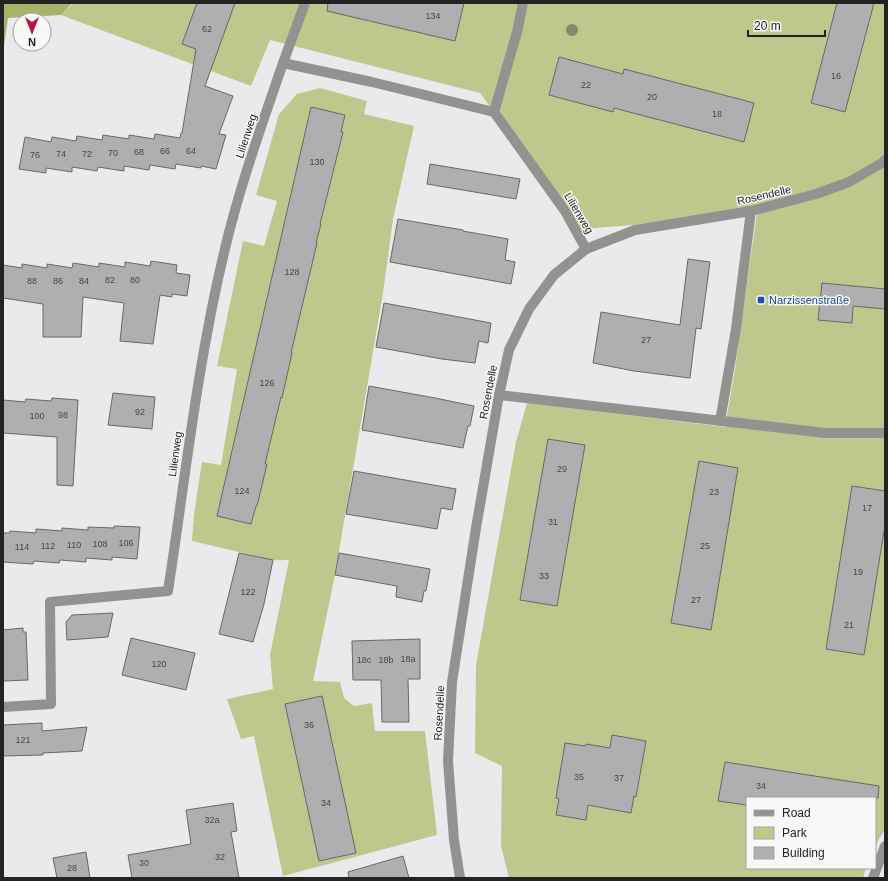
<svg xmlns="http://www.w3.org/2000/svg" width="888" height="881" viewBox="0 0 888 881" font-family="Arial,sans-serif">
  <style>
    .green { fill: #bec78c }
    .forest { fill: #a8b269 }
    .building { fill: #aeafb0; stroke: #68686a }
    .lines { fill: none; stroke-linecap: round; stroke-linejoin: round }
    .minor { stroke: #929291; stroke-width: 10 }
    .tree { fill: #85886a }
    .transit-dot { fill: #1a4fb4; stroke: #f8f8f9; stroke-width: 1.5 }
    .labels { text-anchor: middle; dominant-baseline: central; stroke-width: 3; stroke-linejoin: round; paint-order: stroke }
    .number-label { font-size: 9px; fill: #464646 }
    .street-label { font-size: 11px; fill: #232323; stroke: #f8f8f9 }
    .transit-label { font-size: 11px; fill: #164399; stroke: #f8f8f9; text-anchor: start }
  </style>
  <rect width="100%" height="100%" fill="#eaeaec"/>
  <g class="green">
    <polygon points="73,3 885,3 885,829 875,846 875,798 747,798 747,868 866,868 863,878 509,878 501,846 502,766 475,753 476,665 516,442 527,403 725,427 735,369 758,206 633,225 580,229 480,93 270,40 251,86 61,15"/>
    <polygon points="320,88 367,101 364,114 414,126 393,219 383,293 335,575 313,681 340,682 344,698 354,706 372,703 375,731 425,731 437,835 283,876 254,736 241,739 227,699 273,689 270,655 289,560 273,560 192,541 194,514 202,462 221,465 237,369 217,366 243,241 264,246 277,201 256,195 279,114 297,94"/>
  </g>
  <polygon class="forest" points="3,3 72,3 61,15 8,18 3,53"/>
  <g class="building">
    <polygon points="197,3 235,3 205,86 233,96 219,134 226,135 216,169 201,166 201,168 176,164 175,169 150,165 149,170 124,166 124,171 98,167 97,171 72,167 72,172 46,168 46,173 19,169 25,137 51,142 52,137 76,141 77,136 102,140 103,135 129,139 129,135 154,139 155,134 180,138 181,133 182,133 196,49 182,44"/>
    <polygon points="328,3 464,3 455,41 327,11"/>
    <polygon points="837,3 874,3 845,112 811,103"/>
    <polygon points="559,57 623,74 624,69 754,103 744,142 614,108 613,112 549,95"/>
    <polygon points="311,107 345,115 341,132 343,132 320,224 321,224 316,243 317,243 291,353 292,353 282,398 281,397 265,464 267,464 257,506 256,506 251,524 217,516"/>
    <polygon points="430,164 520,179 516,199 427,184"/>
    <polygon points="398,219 463,230 463,231 508,239 505,260 515,262 511,284 390,262"/>
    <polygon points="688,259 710,262 701,329 696,328 690,378 634,371 593,363 601,312 680,325"/>
    <polygon points="151,261 177,265 176,273 190,275 187,296 172,294 172,297 160,295 153,344 120,341 124,303 83,297 81,337 43,337 43,304 3,298 3,265 22,268 22,264 47,268 47,264 72,268 73,263 99,267 99,263 125,267 125,262 150,266"/>
    <polygon points="822,283 885,289 885,309 853,306 852,323 818,320"/>
    <polygon points="384,303 491,323 488,343 479,341 475,363 442,359 376,347"/>
    <polygon points="369,386 435,398 474,406 470,426 468,426 463,448 362,430"/>
    <polygon points="113,393 155,397 152,429 108,425"/>
    <polygon points="52,398 78,400 73,486 57,485 57,437 3,433 3,400 25,402 26,399 51,401"/>
    <polygon points="548,439 585,445 557,606 520,600"/>
    <polygon points="699,461 738,468 711,630 671,623"/>
    <polygon points="354,471 456,489 452,510 441,508 437,529 346,514"/>
    <polygon points="852,486 885,491 885,525 864,655 826,649"/>
    <polygon points="114,526 140,527 137,559 112,557 112,560 86,558 86,562 60,560 59,563 34,561 33,564 3,562 3,533 10,533 10,531 36,533 36,529 62,531 62,528 88,530 88,527 114,528"/>
    <polygon points="239,553 273,560 264,604 253,642 219,634"/>
    <polygon points="339,553 430,569 426,591 424,591 422,602 396,597 397,586 335,575"/>
    <polygon points="113,613 108,637 67,640 66,622 72,615"/>
    <polygon points="23,628 23,632 26,632 28,680 3,681 3,630"/>
    <polygon points="131,638 195,653 186,690 122,675"/>
    <polygon points="420,639 420,679 408,679 409,722 382,722 381,680 353,680 352,641"/>
    <polygon points="322,696 356,853 319,861 285,704"/>
    <polygon points="42,723 42,731 87,727 82,751 43,753 43,755 3,756 3,725"/>
    <polygon points="612,735 646,741 636,797 634,796 631,813 588,805 586,820 556,815 559,799 556,798 565,743 585,746 586,744 610,748"/>
    <polygon points="725,762 879,786 878,798 747,798 747,805 718,801"/>
    <polygon points="233,803 237,831 231,832 239,878 132,878 128,855 191,844 186,810"/>
    <polygon points="86,852 90,878 57,878 53,858"/>
    <polygon points="403,856 409,878 349,878 348,872"/>
  </g>
  <g class="lines">
    <g class="minor">
      <polyline points="283,63 305,3"/>
      <polyline points="494,112 517,32 523,3"/>
      <polyline points="499,395 825,433 885,433"/>
      <polyline points="720,421 736,329 751,211"/>
      <path d="M3,707L51,704L50,602L168,591C185,480 197,367 223,257C238,191 261,127 283,63L372,82L494,112L565,211L586,249"/>
      <polyline points="460,878 454,840 448,761 452,682 476,528 499,395 509,350 529,309 554,275 586,249 635,230 751,211 816,194 849,182 882,163 885,160"/>
      <polyline points="873,878 885,846"/>
    </g>
  </g>
  <circle class="tree" cx="572" cy="30" r="6"/>
  <rect class="transit-dot" x="757" y="296" width="8" height="8" rx="2"/>
  <g class="labels">
    <g class="number-label">
      <text x="433" y="16">134</text>
      <text x="207" y="29">62</text>
      <text x="836" y="76">16</text>
      <text x="586" y="85">22</text>
      <text x="652" y="97">20</text>
      <text x="717" y="114">18</text>
      <text x="165" y="151">66</text>
      <text x="191" y="151">64</text>
      <text x="139" y="152">68</text>
      <text x="113" y="153">70</text>
      <text x="61" y="154">74</text>
      <text x="87" y="154">72</text>
      <text x="35" y="155">76</text>
      <text x="317" y="162">130</text>
      <text x="292" y="272">128</text>
      <text x="110" y="280">82</text>
      <text x="135" y="280">80</text>
      <text x="32" y="281">88</text>
      <text x="58" y="281">86</text>
      <text x="84" y="281">84</text>
      <text x="646" y="340">27</text>
      <text x="267" y="383">126</text>
      <text x="140" y="412">92</text>
      <text x="63" y="415">98</text>
      <text x="37" y="416">100</text>
      <text x="562" y="469">29</text>
      <text x="242" y="491">124</text>
      <text x="714" y="492">23</text>
      <text x="867" y="508">17</text>
      <text x="553" y="522">31</text>
      <text x="126" y="543">106</text>
      <text x="100" y="544">108</text>
      <text x="74" y="545">110</text>
      <text x="48" y="546">112</text>
      <text x="705" y="546">25</text>
      <text x="22" y="547">114</text>
      <text x="858" y="572">19</text>
      <text x="544" y="576">33</text>
      <text x="248" y="592">122</text>
      <text x="696" y="600">27</text>
      <text x="849" y="625">21</text>
      <text x="408" y="659">18a</text>
      <text x="364" y="660">18c</text>
      <text x="386" y="660">18b</text>
      <text x="159" y="664">120</text>
      <text x="309" y="725">36</text>
      <text x="23" y="740">121</text>
      <text x="579" y="777">35</text>
      <text x="619" y="778">37</text>
      <text x="761" y="786">34</text>
      <text x="326" y="803">34</text>
      <text x="212" y="820">32a</text>
      <text x="220" y="857">32</text>
      <text x="144" y="863">30</text>
      <text x="72" y="868">28</text>
    </g>
    <g class="street-label">
      <text transform="translate(246 136) rotate(-72)">Lilienweg</text>
      <text transform="translate(764 195) rotate(-13)">Rosendelle</text>
      <text transform="translate(579 213) rotate(59)">Lilienweg</text>
      <text transform="translate(488 392) rotate(-79)">Rosendelle</text>
      <text transform="translate(175 454) rotate(-82)">Lilienweg</text>
      <text transform="translate(439 713) rotate(-87)">Rosendelle</text>
    </g>
    <g class="transit-label">
      <text x="769" y="300">Narzissenstraße</text>
    </g>
  </g>
  <rect width="888" height="881" fill="none" stroke="#232323" stroke-width="8"/>
  <rect x="746" y="797" width="130" height="72" fill="#f8f8f9" stroke="#a3a3a3"/>
  <rect x="754" y="810" width="20" height="6" fill="#929291" stroke="#a3a3a3"/>
  <text x="782" y="817" font-size="12" fill="#232323">Road</text>
  <rect x="754" y="827" width="20" height="12" fill="#bec78c" stroke="#a3a3a3"/>
  <text x="782" y="837" font-size="12" fill="#232323">Park</text>
  <rect x="754" y="847" width="20" height="12" fill="#aeafb0" stroke="#a3a3a3"/>
  <text x="782" y="857" font-size="12" fill="#232323">Building</text>
  <g transform="translate(32 32) rotate(180)"><circle r="19" fill="#f8f8f9" stroke="#a3a3a3"/>
  <path d="M0-3L7 15L0 10L-7 15Z" fill="#af1b40"/>
  <text y="-6" font-size="11" font-weight="bold" text-anchor="middle" fill="#232323">N</text>
  </g>
  <path d="M748 30v6h77v-6" fill="none" stroke="#232323" stroke-width="2"/>
  <text x="754" y="30" font-size="12" fill="#232323" stroke="#f8f8f9" stroke-width="3" paint-order="stroke">20 m</text>
</svg>
